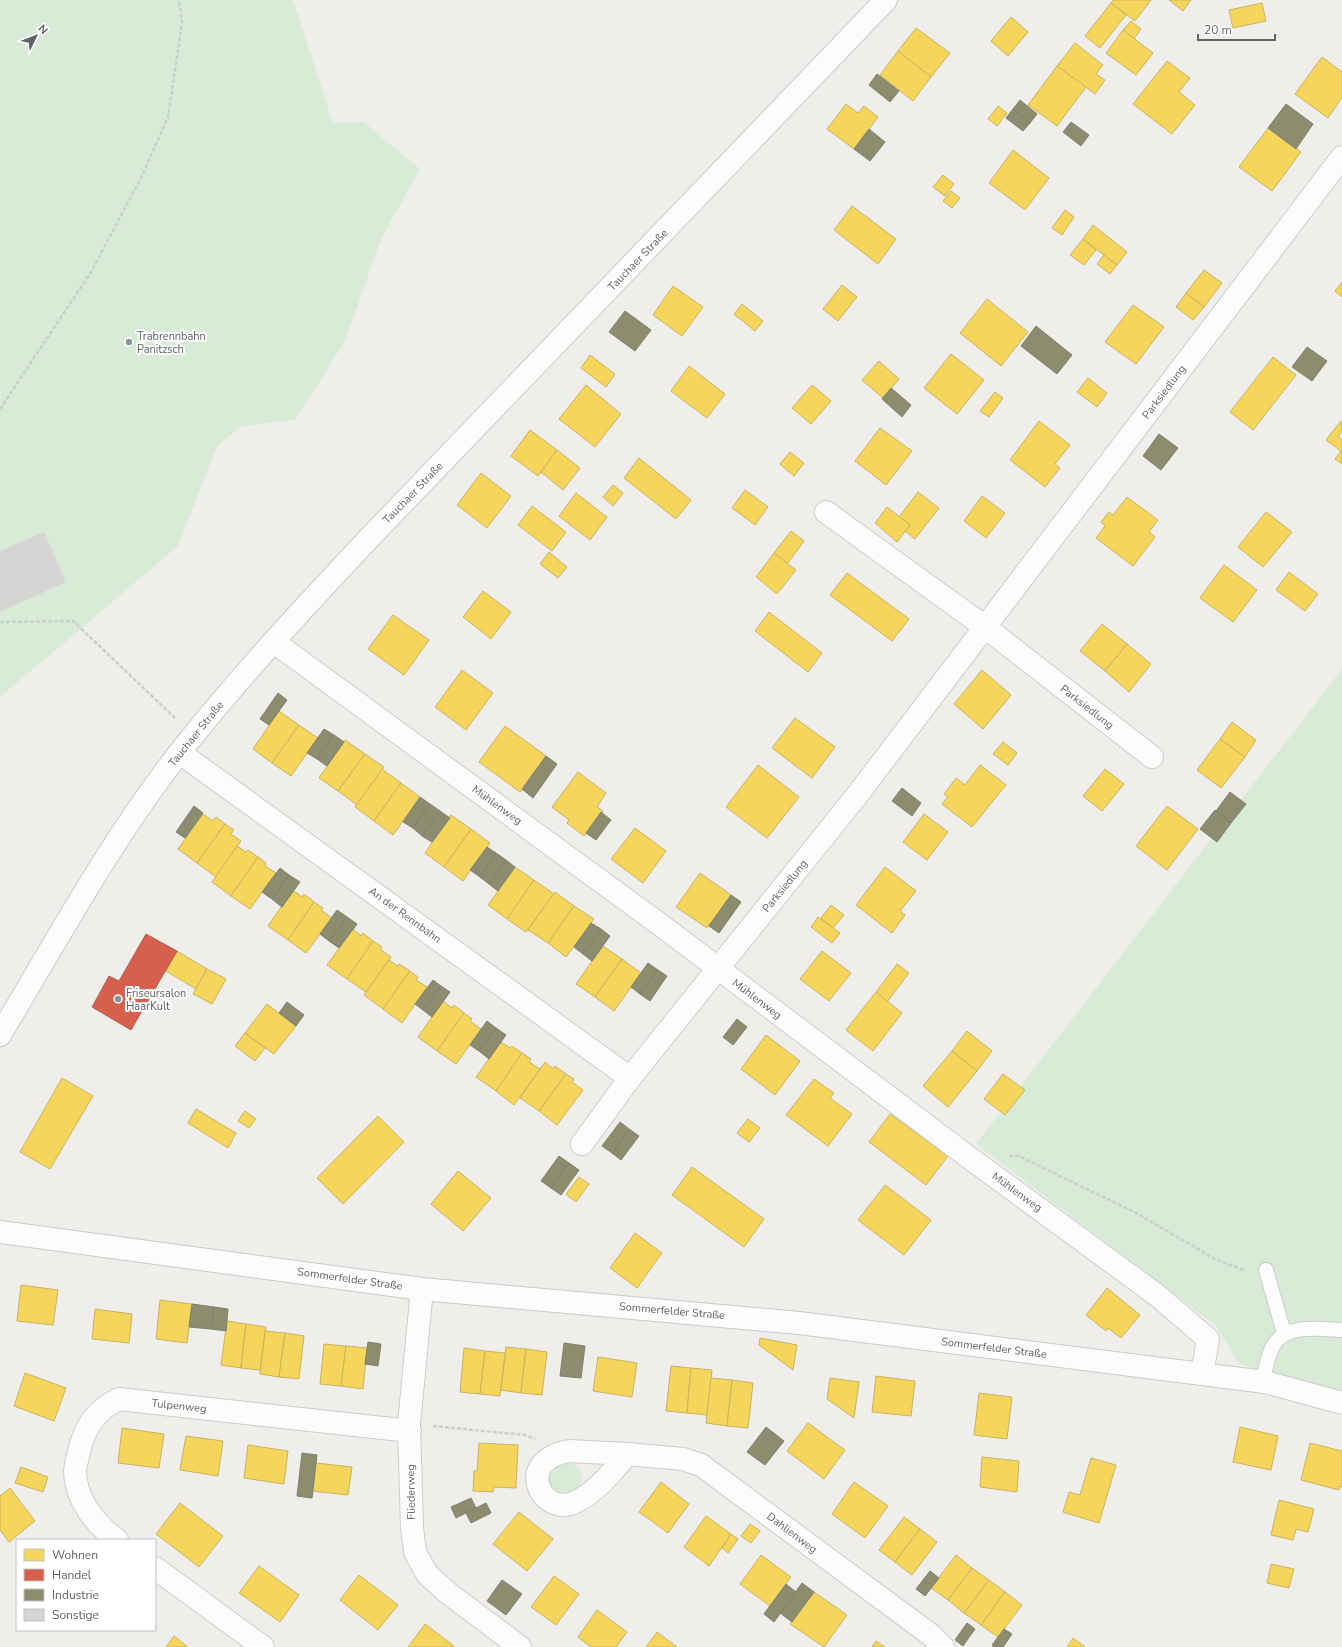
<svg xmlns="http://www.w3.org/2000/svg" width="1342" height="1647" viewBox="0 0 1342 1647" font-family="'Nunito Sans',sans-serif">
  <style>
    .green { fill: #d8ebd6 }
    .homes { fill: #f6d55c; stroke: #c9b360 }
    .shops { fill: #d6604d; stroke: #b26155 }
    .industry { fill: #8c8c6e; stroke: #7e806c }
    .building { fill: #d6d5d3; stroke: #deddd9 }
    .lines { fill: none; stroke-linecap: round; stroke-linejoin: round }
    .lane-casing { stroke: #cbcccc; stroke-width: 16 }
    .street-casing { stroke: #cbcccc; stroke-width: 24 }
    .secondary-casing { stroke: #cacacb; stroke-width: 24 }
    .path { stroke: #cacfcc; stroke-width: 2.5; stroke-dasharray: 4 2; stroke-linecap: butt }
    .lane { stroke: #fdfcfc; stroke-width: 14 }
    .street { stroke: #fdfcfc; stroke-width: 22 }
    .secondary { stroke: #fdfcfc; stroke-width: 22 }
    .poi-dot { fill: #919496; stroke: #fff; stroke-width: 1.5 }
    .labels { text-anchor: middle; dominant-baseline: central; stroke-width: 4; stroke-linejoin: round; paint-order: stroke }
    .street-label { font-size: 11px; fill: #5f6368; stroke: #fff }
    .poi-label { font-size: 11px; fill: #5f6368; stroke: #fff; text-anchor: start }
  </style>
  <rect width="100%" height="100%" fill="#efeeea"/>
  <g class="green">
    <polygon points="0,0 293,0 333,123 364,122 420,169 381,239 345,341 296,419 240,427 217,446 178,546 0,697"/>
    <polygon points="1342,669 1342,1392 1279,1377 1239,1363 1215,1325 976,1144"/>
    <path d="M570,1462C588,1472 583,1483 572,1497L551,1494L546,1474L549,1467Z"/>
  </g>
  <g class="homes">
    <polygon points="1113,0 1151,0 1135,21 1111,3"/>
    <polygon points="1169,0 1191,0 1183,11"/>
    <polygon points="1111,3 1126,15 1100,48 1085,36"/>
    <polygon points="1262,3 1266,21 1233,28 1229,10"/>
    <polygon points="1011,17 1028,32 1008,56 991,41"/>
    <polygon points="1131,21 1141,29 1134,39 1123,30"/>
    <polygon points="916,28 950,53 931,77 898,51"/>
    <polygon points="1123,30 1153,53 1136,75 1106,53"/>
    <polygon points="1075,43 1103,65 1096,74 1105,80 1095,94 1057,66"/>
    <polygon points="898,51 931,77 913,101 880,75"/>
    <polygon points="1322,57 1342,72 1342,97 1328,118 1295,94"/>
    <polygon points="1167,61 1190,78 1179,92 1195,105 1172,134 1133,104"/>
    <polygon points="1057,66 1086,87 1057,126 1028,105"/>
    <polygon points="846,104 858,113 864,106 878,117 854,149 827,129"/>
    <polygon points="998,106 1007,113 997,126 988,119"/>
    <polygon points="1268,128 1301,152 1272,191 1239,167"/>
    <polygon points="1013,150 1049,178 1025,210 989,183"/>
    <polygon points="943,175 954,184 945,196 933,187"/>
    <polygon points="951,191 960,198 952,208 943,201"/>
    <polygon points="852,206 896,239 878,264 834,230"/>
    <polygon points="1065,210 1074,217 1062,235 1052,228"/>
    <polygon points="1093,225 1127,252 1117,265 1083,239"/>
    <polygon points="1083,239 1096,250 1084,265 1070,255"/>
    <polygon points="1104,255 1117,265 1110,274 1097,264"/>
    <polygon points="1204,270 1222,283 1204,307 1186,293"/>
    <polygon points="1342,282 1342,297 1335,291"/>
    <polygon points="842,285 857,297 838,321 823,309"/>
    <polygon points="673,286 703,307 682,336 653,315"/>
    <polygon points="1186,293 1204,307 1193,320 1176,307"/>
    <polygon points="987,299 1028,332 1001,366 960,333"/>
    <polygon points="742,304 763,321 755,331 734,314"/>
    <polygon points="1133,305 1164,327 1136,364 1105,342"/>
    <polygon points="951,354 984,380 957,414 924,388"/>
    <polygon points="590,355 615,374 606,387 581,368"/>
    <polygon points="1273,357 1296,375 1253,430 1230,412"/>
    <polygon points="879,361 899,379 883,398 862,380"/>
    <polygon points="689,366 725,394 707,418 671,391"/>
    <polygon points="1088,378 1107,393 1097,407 1077,392"/>
    <polygon points="586,385 621,414 595,447 559,419"/>
    <polygon points="812,385 831,401 811,424 792,408"/>
    <polygon points="995,392 1003,398 989,417 980,411"/>
    <polygon points="1039,421 1070,445 1055,464 1060,468 1045,487 1010,460"/>
    <polygon points="1341,421 1342,431 1338,437 1342,440 1342,464 1335,459 1341,451 1326,440"/>
    <polygon points="880,428 912,451 886,485 855,461"/>
    <polygon points="530,430 557,450 538,476 511,456"/>
    <polygon points="557,450 580,468 563,490 541,472"/>
    <polygon points="790,452 804,463 794,476 780,464"/>
    <polygon points="639,458 691,500 676,519 624,478"/>
    <polygon points="481,473 511,496 487,528 457,505"/>
    <polygon points="613,485 623,493 613,506 603,497"/>
    <polygon points="745,490 768,507 755,525 732,508"/>
    <polygon points="918,492 939,508 915,539 905,531 910,525 899,517"/>
    <polygon points="576,493 607,517 590,540 559,516"/>
    <polygon points="982,496 1005,513 986,538 964,521"/>
    <polygon points="1127,497 1158,520 1149,532 1155,537 1133,566 1096,538 1105,526 1101,522 1109,512 1113,515"/>
    <polygon points="532,506 566,532 552,551 518,525"/>
    <polygon points="887,507 910,525 897,542 875,523"/>
    <polygon points="1266,512 1292,532 1263,567 1238,547"/>
    <polygon points="791,531 804,541 787,564 774,553"/>
    <polygon points="549,552 567,567 558,578 540,564"/>
    <polygon points="774,553 796,570 777,594 756,577"/>
    <polygon points="1224,565 1257,590 1233,622 1200,598"/>
    <polygon points="1289,572 1318,594 1305,611 1276,590"/>
    <polygon points="847,573 909,619 892,641 830,595"/>
    <polygon points="483,591 511,612 491,639 463,617"/>
    <polygon points="769,612 822,653 808,672 755,631"/>
    <polygon points="393,615 429,640 404,675 368,649"/>
    <polygon points="1102,624 1127,644 1105,671 1080,651"/>
    <polygon points="1127,644 1151,664 1129,692 1105,671"/>
    <polygon points="462,670 493,693 466,730 435,707"/>
    <polygon points="982,670 1011,695 983,729 954,704"/>
    <polygon points="279,711 299,725 272,763 253,749"/>
    <polygon points="795,718 835,747 812,778 772,748"/>
    <polygon points="1232,722 1256,740 1245,757 1220,739"/>
    <polygon points="299,725 318,738 291,776 272,763"/>
    <polygon points="505,726 546,756 520,792 479,762"/>
    <polygon points="1220,739 1245,757 1221,788 1197,770"/>
    <polygon points="345,740 365,754 338,791 319,778"/>
    <polygon points="1003,742 1017,753 1008,765 993,754"/>
    <polygon points="365,754 384,767 357,805 338,791"/>
    <polygon points="758,765 799,797 767,838 726,807"/>
    <polygon points="980,765 1006,785 972,827 942,804 948,797 944,794 956,778 965,785"/>
    <polygon points="382,769 401,783 374,821 355,807"/>
    <polygon points="1105,769 1124,784 1102,811 1083,796"/>
    <polygon points="578,772 606,793 597,807 603,811 584,836 567,823 569,820 552,807"/>
    <polygon points="401,783 420,797 393,835 374,821"/>
    <polygon points="1167,806 1198,829 1167,870 1136,846"/>
    <polygon points="203,814 213,821 216,817 225,824 197,863 178,849"/>
    <polygon points="924,814 948,832 927,860 903,842"/>
    <polygon points="451,815 471,829 444,867 425,853"/>
    <polygon points="225,824 234,830 231,834 241,841 216,877 197,863"/>
    <polygon points="635,828 666,851 643,883 611,859"/>
    <polygon points="471,829 490,843 463,881 444,867"/>
    <polygon points="237,846 246,852 248,850 258,857 231,896 212,882"/>
    <polygon points="258,857 266,863 265,866 276,873 250,909 231,896"/>
    <polygon points="515,867 534,880 507,919 488,905"/>
    <polygon points="885,867 916,891 900,911 905,915 892,933 856,905"/>
    <polygon points="700,873 731,895 707,928 676,907"/>
    <polygon points="534,880 554,894 526,932 507,919"/>
    <polygon points="293,890 302,897 304,894 314,902 288,940 268,926"/>
    <polygon points="555,892 574,906 548,943 528,930"/>
    <polygon points="314,902 323,908 321,910 332,918 306,953 288,940"/>
    <polygon points="831,905 844,915 833,928 821,918"/>
    <polygon points="574,906 594,919 566,957 548,943"/>
    <polygon points="818,917 840,933 832,943 811,927"/>
    <polygon points="353,929 361,936 363,933 373,941 347,979 327,965"/>
    <polygon points="373,941 382,947 380,949 391,957 366,992 347,979"/>
    <polygon points="603,946 622,959 595,997 576,984"/>
    <polygon points="177,951 207,969 196,989 166,971"/>
    <polygon points="822,951 851,973 829,1001 800,979"/>
    <polygon points="622,959 641,973 614,1011 595,997"/>
    <polygon points="389,960 398,966 399,964 410,971 383,1009 364,995"/>
    <polygon points="897,964 909,973 887,1002 876,992"/>
    <polygon points="207,969 226,979 212,1004 193,994"/>
    <polygon points="410,971 418,977 416,980 427,987 402,1023 383,1009"/>
    <polygon points="876,992 902,1013 873,1051 846,1030"/>
    <polygon points="443,1001 452,1008 454,1005 464,1013 437,1051 418,1037"/>
    <polygon points="267,1004 296,1026 274,1054 245,1033"/>
    <polygon points="464,1013 472,1019 470,1021 481,1029 456,1064 437,1051"/>
    <polygon points="967,1031 992,1051 977,1071 952,1051"/>
    <polygon points="245,1033 265,1048 255,1061 235,1046"/>
    <polygon points="766,1035 800,1061 775,1095 741,1069"/>
    <polygon points="501,1042 510,1048 512,1046 522,1053 496,1091 476,1077"/>
    <polygon points="952,1051 977,1071 948,1107 923,1086"/>
    <polygon points="522,1053 531,1059 529,1062 540,1069 514,1105 496,1091"/>
    <polygon points="545,1062 553,1069 555,1066 566,1074 539,1111 520,1098"/>
    <polygon points="566,1074 574,1079 572,1082 583,1090 557,1125 539,1111"/>
    <polygon points="1003,1074 1025,1090 1005,1115 984,1099"/>
    <polygon points="62,1078 93,1096 50,1169 20,1152"/>
    <polygon points="814,1079 834,1093 830,1098 852,1114 828,1146 786,1115"/>
    <polygon points="196,1109 236,1133 228,1148 188,1123"/>
    <polygon points="245,1111 256,1119 249,1128 238,1121"/>
    <polygon points="890,1114 948,1156 926,1185 869,1142"/>
    <polygon points="378,1116 404,1142 343,1204 317,1178"/>
    <polygon points="748,1119 760,1128 749,1142 737,1133"/>
    <polygon points="692,1167 764,1219 744,1247 672,1195"/>
    <polygon points="458,1171 491,1198 463,1231 431,1204"/>
    <polygon points="579,1177 589,1184 576,1202 566,1194"/>
    <polygon points="885,1185 931,1220 904,1255 858,1220"/>
    <polygon points="635,1233 662,1253 637,1288 610,1268"/>
    <polygon points="21,1285 58,1290 53,1325 17,1321"/>
    <polygon points="1107,1288 1140,1315 1121,1338 1108,1328 1106,1331 1086,1315"/>
    <polygon points="160,1300 192,1304 187,1343 156,1339"/>
    <polygon points="95,1309 132,1314 129,1343 92,1339"/>
    <polygon points="227,1321 246,1324 241,1368 221,1365"/>
    <polygon points="246,1324 266,1327 260,1370 241,1368"/>
    <polygon points="265,1331 285,1333 279,1377 260,1374"/>
    <polygon points="285,1333 304,1336 299,1379 279,1377"/>
    <polygon points="760,1338 797,1345 793,1370 759,1345"/>
    <polygon points="324,1344 346,1346 341,1386 320,1384"/>
    <polygon points="346,1346 367,1348 363,1389 341,1386"/>
    <polygon points="506,1347 526,1349 521,1393 501,1390"/>
    <polygon points="464,1348 485,1351 480,1394 460,1392"/>
    <polygon points="526,1349 547,1352 542,1395 521,1393"/>
    <polygon points="485,1351 505,1353 500,1396 480,1394"/>
    <polygon points="598,1357 637,1363 632,1397 593,1391"/>
    <polygon points="671,1366 691,1368 687,1413 666,1411"/>
    <polygon points="691,1368 712,1370 707,1415 687,1413"/>
    <polygon points="25,1373 66,1388 54,1421 14,1406"/>
    <polygon points="876,1376 915,1381 911,1416 872,1412"/>
    <polygon points="711,1378 732,1380 727,1426 706,1423"/>
    <polygon points="830,1378 859,1382 854,1418 827,1399"/>
    <polygon points="732,1380 753,1383 748,1428 727,1426"/>
    <polygon points="979,1393 1012,1397 1007,1439 974,1435"/>
    <polygon points="808,1423 845,1450 824,1479 787,1451"/>
    <polygon points="1240,1427 1278,1436 1271,1470 1233,1462"/>
    <polygon points="122,1428 164,1434 159,1468 118,1463"/>
    <polygon points="186,1436 223,1441 218,1476 180,1470"/>
    <polygon points="479,1443 518,1445 516,1488 494,1487 493,1492 473,1491 474,1471 477,1471"/>
    <polygon points="1310,1443 1342,1451 1342,1487 1340,1486 1339,1490 1301,1480"/>
    <polygon points="248,1445 288,1451 284,1484 244,1478"/>
    <polygon points="982,1457 1019,1461 1017,1492 980,1487"/>
    <polygon points="1091,1458 1116,1465 1099,1523 1063,1512 1069,1492 1080,1495"/>
    <polygon points="316,1463 352,1467 348,1495 312,1491"/>
    <polygon points="21,1467 48,1477 43,1492 15,1483"/>
    <polygon points="661,1482 689,1504 668,1533 639,1512"/>
    <polygon points="854,1482 888,1506 865,1538 832,1514"/>
    <polygon points="10,1488 35,1521 9,1542 0,1530 0,1496"/>
    <polygon points="1279,1500 1314,1509 1308,1532 1296,1529 1293,1540 1271,1535"/>
    <polygon points="180,1503 223,1536 199,1567 156,1534"/>
    <polygon points="519,1512 553,1539 527,1571 493,1544"/>
    <polygon points="706,1516 731,1534 709,1566 684,1547"/>
    <polygon points="904,1517 920,1529 895,1562 879,1550"/>
    <polygon points="750,1524 760,1531 751,1543 741,1536"/>
    <polygon points="920,1529 937,1542 912,1575 895,1562"/>
    <polygon points="731,1534 738,1539 728,1553 722,1548"/>
    <polygon points="761,1555 791,1577 770,1606 740,1584"/>
    <polygon points="956,1555 972,1568 948,1600 931,1588"/>
    <polygon points="1271,1564 1294,1569 1289,1588 1267,1583"/>
    <polygon points="259,1566 299,1595 280,1622 239,1593"/>
    <polygon points="972,1568 989,1580 964,1613 948,1600"/>
    <polygon points="359,1575 398,1605 378,1630 340,1600"/>
    <polygon points="554,1576 579,1594 556,1625 531,1607"/>
    <polygon points="989,1580 1005,1592 981,1625 964,1613"/>
    <polygon points="814,1592 847,1615 824,1647 790,1624"/>
    <polygon points="1005,1592 1022,1605 998,1637 981,1625"/>
    <polygon points="597,1610 627,1632 616,1647 591,1647 578,1637"/>
    <polygon points="425,1624 454,1646 454,1647 408,1647"/>
    <polygon points="657,1632 677,1647 646,1647"/>
    <polygon points="174,1636 188,1647 166,1647"/>
    <polygon points="1073,1638 1085,1647 1067,1647"/>
    <polygon points="876,1641 885,1647 872,1647"/>
  </g>
  <polygon class="shops" points="146,934 177,951 131,1030 92,1007 109,976 119,981"/>
  <g class="industry">
    <polygon points="877,74 899,91 890,102 869,85"/>
    <polygon points="1020,100 1037,114 1030,123 1013,109"/>
    <polygon points="1286,104 1313,124 1296,149 1268,128"/>
    <polygon points="1013,109 1030,123 1023,131 1006,118"/>
    <polygon points="1071,122 1089,135 1081,146 1063,132"/>
    <polygon points="869,129 885,142 870,161 854,149"/>
    <polygon points="625,311 651,330 635,351 609,332"/>
    <polygon points="1036,326 1072,355 1057,374 1021,346"/>
    <polygon points="1307,347 1327,361 1312,381 1292,367"/>
    <polygon points="891,388 911,405 902,417 882,399"/>
    <polygon points="1159,434 1178,448 1161,470 1143,456"/>
    <polygon points="278,693 287,700 269,725 260,719"/>
    <polygon points="324,729 334,735 317,759 307,753"/>
    <polygon points="334,735 344,742 327,766 317,759"/>
    <polygon points="546,756 557,764 533,798 522,789"/>
    <polygon points="902,788 921,803 912,816 892,801"/>
    <polygon points="1230,792 1246,804 1231,823 1216,811"/>
    <polygon points="420,797 430,804 413,828 403,822"/>
    <polygon points="430,804 440,811 422,836 413,828"/>
    <polygon points="194,806 203,813 185,838 176,832"/>
    <polygon points="1215,810 1231,823 1217,842 1200,829"/>
    <polygon points="440,811 450,818 432,842 422,836"/>
    <polygon points="601,812 611,820 596,840 586,833"/>
    <polygon points="487,847 496,853 480,877 470,870"/>
    <polygon points="496,853 506,860 489,884 480,877"/>
    <polygon points="506,860 515,867 498,891 489,884"/>
    <polygon points="280,868 289,875 272,899 262,892"/>
    <polygon points="289,875 300,882 282,907 272,899"/>
    <polygon points="731,895 741,902 719,933 709,926"/>
    <polygon points="337,910 347,917 329,941 320,934"/>
    <polygon points="347,917 357,924 339,948 329,941"/>
    <polygon points="591,923 601,929 583,954 574,947"/>
    <polygon points="601,929 610,936 592,961 583,954"/>
    <polygon points="648,963 658,970 640,994 631,987"/>
    <polygon points="658,970 667,976 650,1001 640,994"/>
    <polygon points="433,980 441,986 423,1010 415,1004"/>
    <polygon points="441,986 450,992 432,1017 423,1010"/>
    <polygon points="287,1002 304,1015 296,1026 279,1013"/>
    <polygon points="737,1019 747,1027 733,1045 723,1037"/>
    <polygon points="487,1021 496,1028 479,1051 470,1045"/>
    <polygon points="496,1028 506,1035 489,1059 479,1051"/>
    <polygon points="620,1122 629,1129 612,1153 602,1146"/>
    <polygon points="629,1129 639,1136 621,1160 612,1153"/>
    <polygon points="559,1156 569,1163 551,1188 541,1181"/>
    <polygon points="569,1163 579,1170 561,1195 551,1188"/>
    <polygon points="192,1304 214,1307 211,1329 189,1327"/>
    <polygon points="214,1307 228,1309 226,1331 211,1329"/>
    <polygon points="368,1342 381,1344 378,1366 365,1364"/>
    <polygon points="564,1343 585,1346 581,1378 560,1376"/>
    <polygon points="766,1427 784,1441 765,1465 747,1452"/>
    <polygon points="302,1453 317,1455 312,1498 297,1496"/>
    <polygon points="471,1498 476,1508 456,1518 451,1507"/>
    <polygon points="486,1503 491,1513 471,1523 466,1513"/>
    <polygon points="930,1571 939,1578 925,1596 916,1589"/>
    <polygon points="502,1580 522,1594 506,1615 487,1601"/>
    <polygon points="802,1583 814,1592 792,1622 780,1613"/>
    <polygon points="786,1584 796,1592 774,1622 764,1614"/>
    <polygon points="967,1623 975,1629 963,1646 955,1640"/>
    <polygon points="1004,1629 1012,1634 1003,1647 994,1647 992,1645"/>
  </g>
  <polygon class="building" points="44,532 66,582 0,612 0,551"/>
  <g class="lines">
    <g class="lane-casing">
      <g id="lane">
        <polyline points="1266,1270 1284,1333"/>
        <path d="M1262,1382C1266,1371 1267,1356 1273,1346C1286,1323 1320,1329 1342,1330"/>
      </g>
    </g>
    <g class="street-casing">
      <g id="street">
        <polyline points="826,512 985,627 1152,757"/>
        <polyline points="274,642 662,926 967,1156 1158,1296 1208,1339 1202,1374"/>
        <polyline points="180,753 630,1078"/>
        <polyline points="582,1144 630,1078 858,794 1342,157"/>
        <polyline points="422,1289 409,1424 412,1528 415,1552 427,1574 448,1593 520,1647"/>
        <path d="M569,1451L627,1454C613,1471 595,1494 573,1503C542,1516 513,1461 569,1451Z"/>
        <polyline points="627,1454 683,1459 701,1465 931,1635 943,1647"/>
        <path d="M117,1540C96,1525 75,1499 75,1471C76,1462 79,1453 81,1444C87,1423 100,1408 119,1399L410,1431"/>
        <polyline points="155,1568 263,1647"/>
      </g>
    </g>
    <g class="secondary-casing">
      <g id="secondary">
        <path d="M0,1035C57,940 111,840 180,752C241,675 308,603 375,532L886,0"/>
        <polyline points="0,1232 422,1289 799,1323 1265,1382 1342,1403"/>
      </g>
    </g>
    <g class="path">
      <polyline points="0,409 91,272 141,178 168,117 182,23 179,0"/>
      <polyline points="0,622 73,621 176,719"/>
      <polyline points="1009,1156 1019,1156 1136,1213 1215,1259 1246,1271"/>
      <polyline points="433,1426 525,1435 535,1439"/>
    </g>
    <use href="#lane" class="lane"/>
    <use href="#street" class="street"/>
    <use href="#secondary" class="secondary"/>
  </g>
  <g class="poi-dot">
    <circle cx="129" cy="342" r="4"/>
    <circle cx="118" cy="999" r="4"/>
  </g>
  <g class="labels">
    <g class="street-label">
      <text transform="translate(638 260) rotate(-46)">Tauchaer Straße</text>
      <text transform="translate(1164 392) rotate(-53)">Parksiedlung</text>
      <text transform="translate(413 493) rotate(-46)">Tauchaer Straße</text>
      <text transform="translate(1087 707) rotate(38)">Parksiedlung</text>
      <text transform="translate(196 734) rotate(-51)">Tauchaer Straße</text>
      <text transform="translate(497 805) rotate(36)">Mühlenweg</text>
      <text transform="translate(785 886) rotate(-51)">Parksiedlung</text>
      <text transform="translate(405 915) rotate(36)">An der Rennbahn</text>
      <text transform="translate(757 999) rotate(37)">Mühlenweg</text>
      <text transform="translate(1017 1192) rotate(36)">Mühlenweg</text>
      <text transform="translate(350 1279) rotate(8)">Sommerfelder Straße</text>
      <text transform="translate(672 1311) rotate(5)">Sommerfelder Straße</text>
      <text transform="translate(994 1348) rotate(7)">Sommerfelder Straße</text>
      <text transform="translate(179 1406) rotate(6)">Tulpenweg</text>
      <text transform="translate(411 1492) rotate(-91)">Fliederweg</text>
      <text transform="translate(792 1533) rotate(37)">Dahlienweg</text>
    </g>
    <g class="poi-label">
      <text x="137" y="336">Trabrennbahn<tspan x="137" dy="13">Panitzsch</tspan></text>
      <text x="126" y="993">Friseursalon<tspan x="126" dy="13">HaarKult</tspan></text>
    </g>
  </g>
  <rect x="16" y="1539" width="140" height="92" fill="#ffffff" stroke="#bfc1c3"/>
  <rect x="24" y="1549" width="20" height="12" fill="#f6d55c" stroke="#bfc1c3"/>
  <text x="52" y="1559" font-size="12" fill="#5f6368">Wohnen</text>
  <rect x="24" y="1569" width="20" height="12" fill="#d6604d" stroke="#bfc1c3"/>
  <text x="52" y="1579" font-size="12" fill="#5f6368">Handel</text>
  <rect x="24" y="1589" width="20" height="12" fill="#8c8c6e" stroke="#bfc1c3"/>
  <text x="52" y="1599" font-size="12" fill="#5f6368">Industrie</text>
  <rect x="24" y="1609" width="20" height="12" fill="#d6d5d3" stroke="#bfc1c3"/>
  <text x="52" y="1619" font-size="12" fill="#5f6368">Sonstige</text>
  <g transform="translate(36 36) rotate(47)" stroke="#ffffff" stroke-width="3" paint-order="stroke">
  <path d="M0-3L7 15L0 10L-7 15Z" fill="#5f6368"/>
  <text y="-6" font-size="11" font-weight="bold" text-anchor="middle" fill="#5f6368">N</text>
  </g>
  <path d="M1198 34v6h77v-6" fill="none" stroke="#5f6368" stroke-width="2"/>
  <text x="1204" y="34" font-size="12" fill="#5f6368" stroke="#ffffff" stroke-width="3" paint-order="stroke">20 m</text>
</svg>
